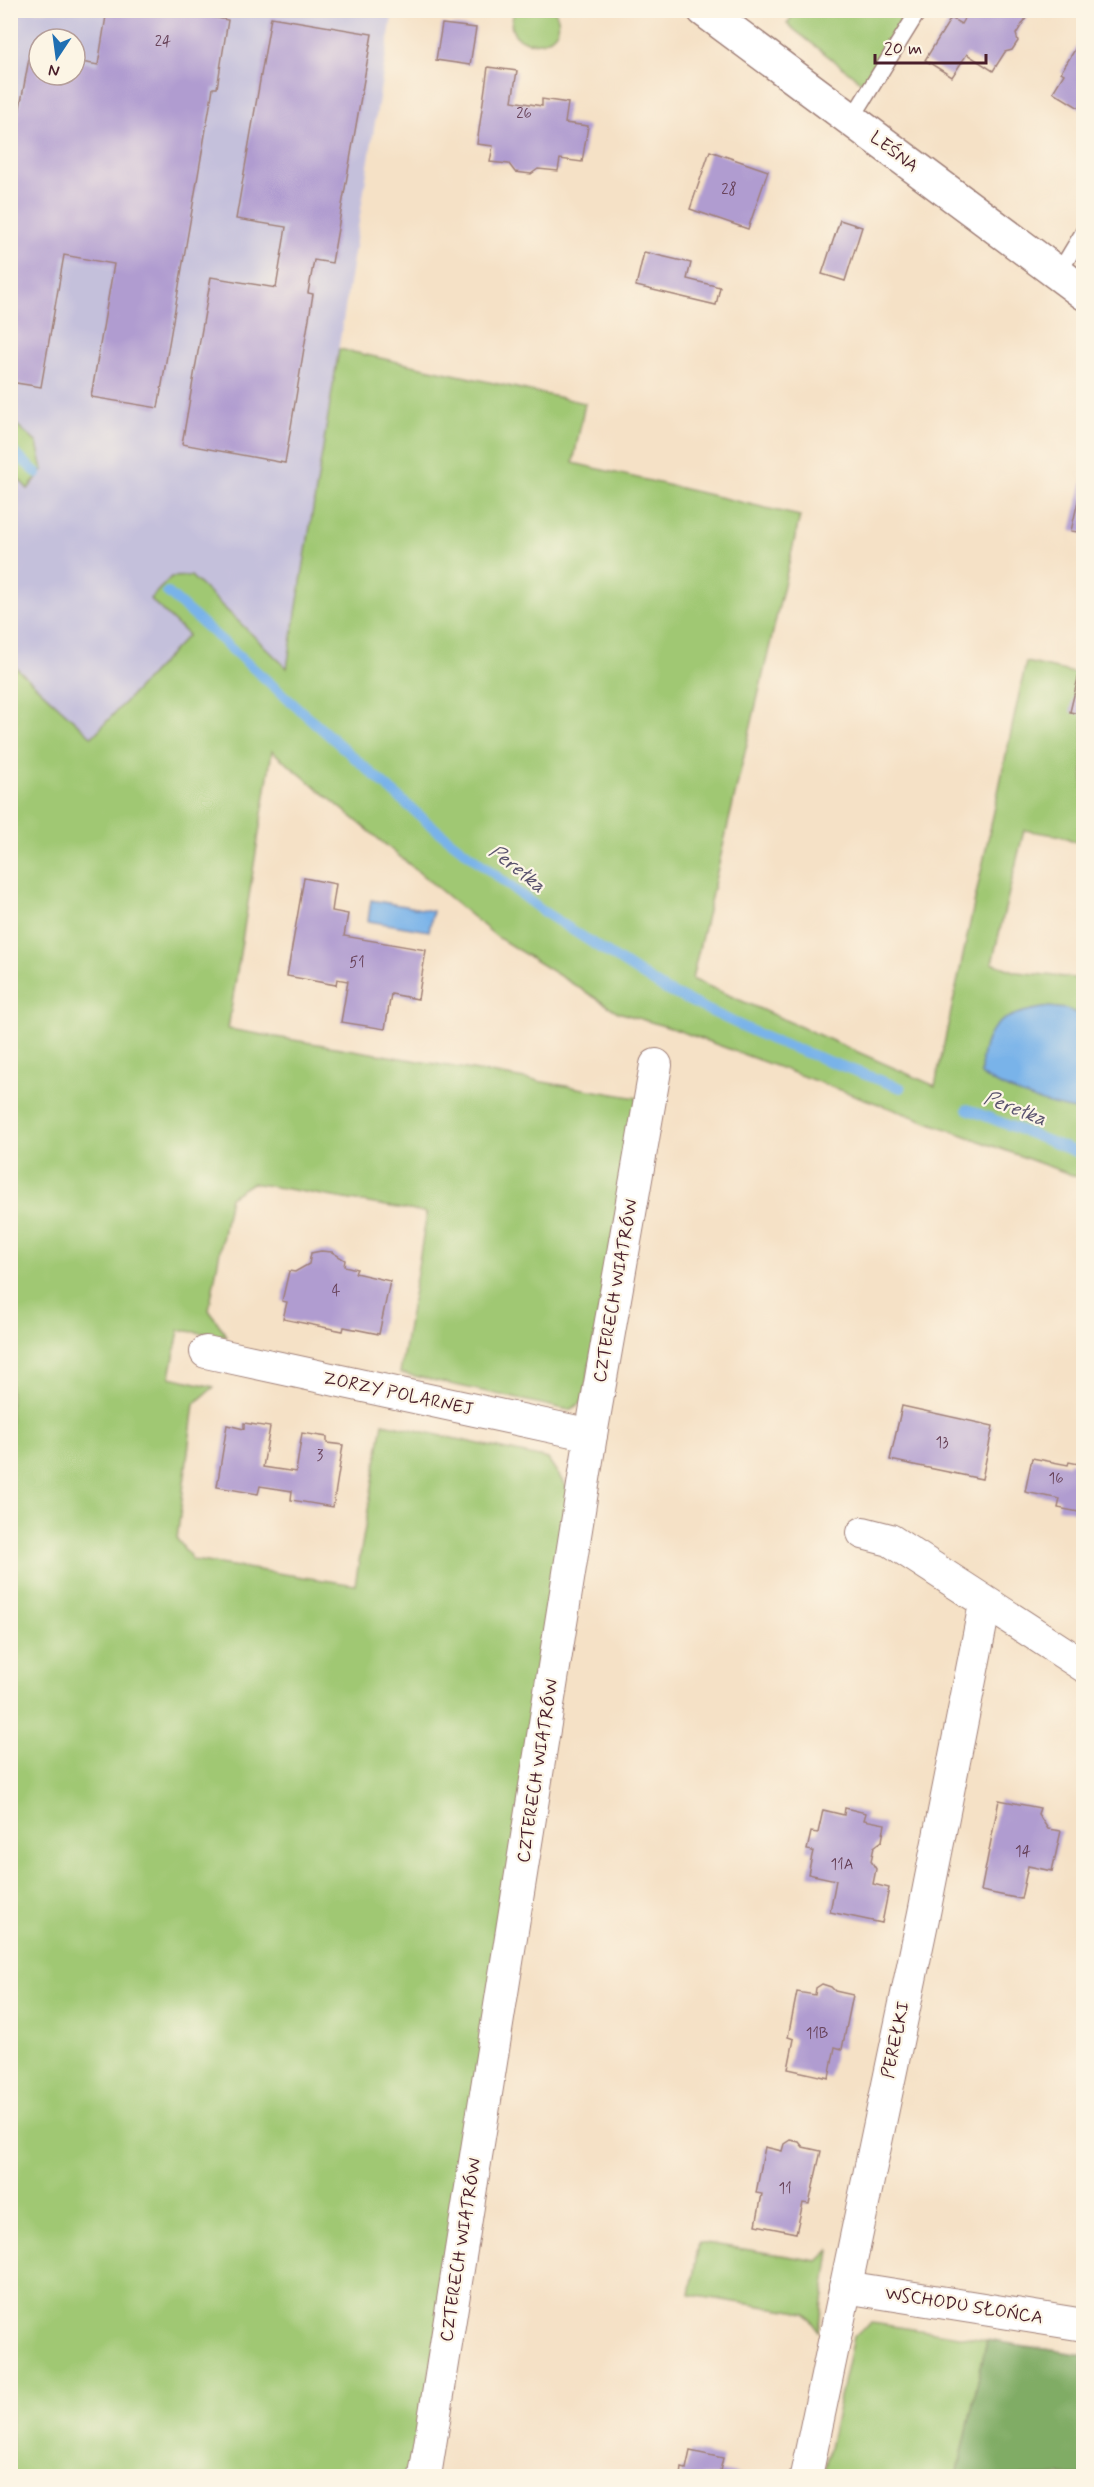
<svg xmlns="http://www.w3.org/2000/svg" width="1094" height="2487" viewBox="0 0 1094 2487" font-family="Mynerve,sans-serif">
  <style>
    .industrial { fill: #c4c0db; fill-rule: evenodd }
    .green { fill: #a0c873; stroke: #75744f; stroke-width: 1.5 }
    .forest { fill: #80ac65; stroke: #656648; stroke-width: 1.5 }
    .water { fill: #79b3e9; stroke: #62698a; stroke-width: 1.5 }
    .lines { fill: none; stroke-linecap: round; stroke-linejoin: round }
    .stream { stroke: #79b3e9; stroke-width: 10 }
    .building { fill: #b09cd0 }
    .service-casing { stroke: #a08078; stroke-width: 18 }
    .minor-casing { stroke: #a08078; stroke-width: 34 }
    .tertiary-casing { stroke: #a08078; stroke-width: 36 }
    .service { stroke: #fff; stroke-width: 15 }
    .minor { stroke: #fff; stroke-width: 32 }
    .tertiary { stroke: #fff; stroke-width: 33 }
    .labels { text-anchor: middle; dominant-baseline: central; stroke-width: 4.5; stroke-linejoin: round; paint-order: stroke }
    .number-label { font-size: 15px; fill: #643e54 }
    .street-label { font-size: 18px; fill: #4a1f2b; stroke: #fcf5e5 }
    .water-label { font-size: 20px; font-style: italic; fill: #5a536e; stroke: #fcf5e5 }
  </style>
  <rect width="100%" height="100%" fill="#fcf5e5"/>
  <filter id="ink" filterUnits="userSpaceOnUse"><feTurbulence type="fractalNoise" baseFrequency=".0167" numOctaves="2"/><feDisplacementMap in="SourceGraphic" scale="12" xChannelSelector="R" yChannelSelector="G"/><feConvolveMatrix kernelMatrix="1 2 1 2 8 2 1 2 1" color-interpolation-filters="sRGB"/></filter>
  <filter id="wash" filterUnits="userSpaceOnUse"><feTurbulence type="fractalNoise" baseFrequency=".008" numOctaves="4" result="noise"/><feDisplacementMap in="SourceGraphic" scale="24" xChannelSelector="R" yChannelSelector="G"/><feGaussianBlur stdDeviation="1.35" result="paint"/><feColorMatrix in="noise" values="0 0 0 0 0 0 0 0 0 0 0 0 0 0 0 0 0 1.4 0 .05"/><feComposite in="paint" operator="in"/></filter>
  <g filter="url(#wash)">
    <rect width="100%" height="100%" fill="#f5e1c6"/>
    <path class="industrial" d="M11,11H393L287,668L191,576L150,599L189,635L91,737L11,662L10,471L28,489L37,443L11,419ZM39,39H75V75H39Z"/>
    <g class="green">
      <polygon points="796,10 909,10 909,11 864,84 787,24"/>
      <path d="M515,11H555C576,52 494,54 515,11Z"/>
      <polygon points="339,349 585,403 573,463 800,516 692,979 935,1086 1026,662 1079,674 1083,715 1083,845 1062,836 1024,830 992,963 1017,972 1083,979 1083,1179 677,1030 618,1012 497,937 272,751 228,1029 638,1098 583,1402 569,1410 400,1373 427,1213 252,1183 230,1197 209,1310 227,1336 179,1330 170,1377 214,1387 194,1404 177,1539 193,1560 355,1585 383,1423 548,1459 571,1494 414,2476 11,2476 10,662 92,737 188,635 150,599 171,577 191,576 287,668"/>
      <polygon points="10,419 37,443 43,470 28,489 11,471"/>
      <polygon points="699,2242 818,2261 830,2250 819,2331 806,2313 690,2295"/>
      <polygon points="872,2323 987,2340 957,2476 823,2476 853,2337"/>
    </g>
    <polygon class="forest" points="987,2340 1083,2355 1083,2476 957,2476"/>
    <g class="water">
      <polygon points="371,900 433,911 429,931 368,921"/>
      <path d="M1049,1007L1066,1009L1083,1016V1086L1075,1110C1041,1104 1010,1092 981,1075C981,1024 1002,1014 1049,1007Z"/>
    </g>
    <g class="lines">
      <g class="stream">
        <polyline points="10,449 37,473"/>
        <polyline points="167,592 428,823 541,910 664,989 769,1039 901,1088"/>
        <polyline points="967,1109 1084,1155"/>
      </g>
    </g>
    <g id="blocks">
      <g class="building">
        <polygon points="107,10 173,10 228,20 217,88 213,88 158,408 91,397 114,264 64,255 41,387 10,382 10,162 30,53 39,55 39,75 75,75 75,61 98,65"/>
        <polygon points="969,10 1031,10 1016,34 1018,41 1012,50 1005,52 993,71 967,54 952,77 925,60 951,18 961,24"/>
        <polygon points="271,17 372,34 332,263 314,260 308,293 313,294 285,463 182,444 211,277 276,288 286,227 236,219"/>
        <polygon points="442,24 476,28 470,65 436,60"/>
        <polygon points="1084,35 1084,111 1053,92 1064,74 1061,72"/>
        <polygon points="488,67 517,71 512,101 542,106 542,99 568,103 565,123 588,126 582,162 560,159 558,171 538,169 531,174 515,172 509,164 490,162 493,146 477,144"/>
        <polygon points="710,151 768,171 748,229 690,209"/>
        <polygon points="840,220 862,227 845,281 822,274"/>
        <polygon points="644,252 691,263 687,279 720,287 716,305 636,286"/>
        <polygon points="1083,480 1084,480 1084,533 1071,531"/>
        <polygon points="1079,674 1084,675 1084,715 1070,712"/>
        <polygon points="304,878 336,884 332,911 348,914 344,936 426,950 418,999 391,994 385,1029 341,1022 348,981 337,979 336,985 287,976"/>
        <polygon points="321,1251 332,1252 345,1260 344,1266 357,1269 355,1273 390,1281 379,1334 344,1327 343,1331 283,1319 287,1302 282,1301 289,1271 295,1272 309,1264 311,1253"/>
        <polygon points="902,1406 993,1426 982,1479 890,1460"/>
        <polygon points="244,1423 270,1427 263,1467 296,1472 302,1433 327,1437 327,1443 343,1445 333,1507 291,1500 292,1491 260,1486 258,1494 217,1487 227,1425 244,1429"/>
        <polygon points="1032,1458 1068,1465 1069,1462 1084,1465 1084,1513 1058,1508 1060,1499 1025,1492"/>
        <polygon points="999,1800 1040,1808 1038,1814 1048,1829 1061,1831 1052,1871 1028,1866 1021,1899 981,1891"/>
        <polygon points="845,1808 866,1813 864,1820 885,1824 882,1841 874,1847 871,1861 876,1869 873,1884 889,1888 882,1923 830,1912 836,1880 808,1874 813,1851 807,1850 811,1832 818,1833 823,1810 844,1815"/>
        <polygon points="822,1984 831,1987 835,1991 853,1995 842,2049 835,2047 829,2078 788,2069 794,2039 788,2037 797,1992 815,1995 816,1988"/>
        <polygon points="790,2140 799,2142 803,2147 821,2151 809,2204 803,2203 796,2233 756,2225 762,2194 756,2193 765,2147 782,2151 784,2144"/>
        <polygon points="690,2451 723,2458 720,2471 738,2474 738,2476 681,2476 682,2468 686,2469"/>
      </g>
    </g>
  </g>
  <g filter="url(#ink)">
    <use href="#blocks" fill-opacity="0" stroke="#a08078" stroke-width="1.5"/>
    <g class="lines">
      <g class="service-casing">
        <g id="service">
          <polyline points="851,120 919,10"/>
          <polyline points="1058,274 1084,231"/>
        </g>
      </g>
      <g class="minor-casing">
        <g id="minor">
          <polyline points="206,1352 591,1435"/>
          <polyline points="863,1533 890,1540 1084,1666"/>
          <polyline points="845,2287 1084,2325"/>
          <polyline points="425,2476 591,1435 656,1065"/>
          <polyline points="806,2476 924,1913 985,1604"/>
        </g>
      </g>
      <g class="tertiary-casing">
        <polyline id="tertiary" points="704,10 1084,293"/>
      </g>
      <use href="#service" class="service"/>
      <use href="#minor" class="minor"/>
      <use href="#tertiary" class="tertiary"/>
    </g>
  </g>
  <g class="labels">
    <g class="number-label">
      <text x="163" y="42">24</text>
      <text x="524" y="114">26</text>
      <text x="729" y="190">28</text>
      <text x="357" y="963">51</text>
      <text x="336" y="1291">4</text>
      <text x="942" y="1443">13</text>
      <text x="320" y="1456">3</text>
      <text x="1056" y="1479">16</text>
      <text x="1023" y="1852">14</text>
      <text x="842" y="1865">11A</text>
      <text x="817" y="2034">11B</text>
      <text x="785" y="2189">11</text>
    </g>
    <g class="street-label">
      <text transform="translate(894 152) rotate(37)">LEŚNA</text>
      <text transform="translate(616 1291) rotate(-80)">CZTERECH WIATRÓW</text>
      <text transform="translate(398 1394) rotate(12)">ZORZY POLARNEJ</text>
      <text transform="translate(538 1771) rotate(-81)">CZTERECH WIATRÓW</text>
      <text transform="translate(896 2040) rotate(-78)">PEREŁKI</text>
      <text transform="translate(461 2250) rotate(-81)">CZTERECH WIATRÓW</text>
      <text transform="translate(964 2306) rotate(9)">WSCHODU SŁOŃCA</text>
    </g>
    <g class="water-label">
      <text transform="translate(517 869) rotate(38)">Perełka</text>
      <text transform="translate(1015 1109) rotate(21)">Perełka</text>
    </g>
  </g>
  <rect width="1094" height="2487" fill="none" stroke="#fcf5e5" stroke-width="36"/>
  <g transform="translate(57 57) rotate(193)"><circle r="28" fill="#fcf5e5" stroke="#b59f9b" stroke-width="1.5"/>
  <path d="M0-4.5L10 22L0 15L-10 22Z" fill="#1f6fb2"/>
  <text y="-9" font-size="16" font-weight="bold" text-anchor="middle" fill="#4a1f2b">N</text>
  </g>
  <path d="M875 54v9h111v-9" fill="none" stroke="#4a1f2b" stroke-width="3"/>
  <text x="884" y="54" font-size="18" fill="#4a1f2b" stroke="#fcf5e5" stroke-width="4.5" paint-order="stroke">20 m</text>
</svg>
